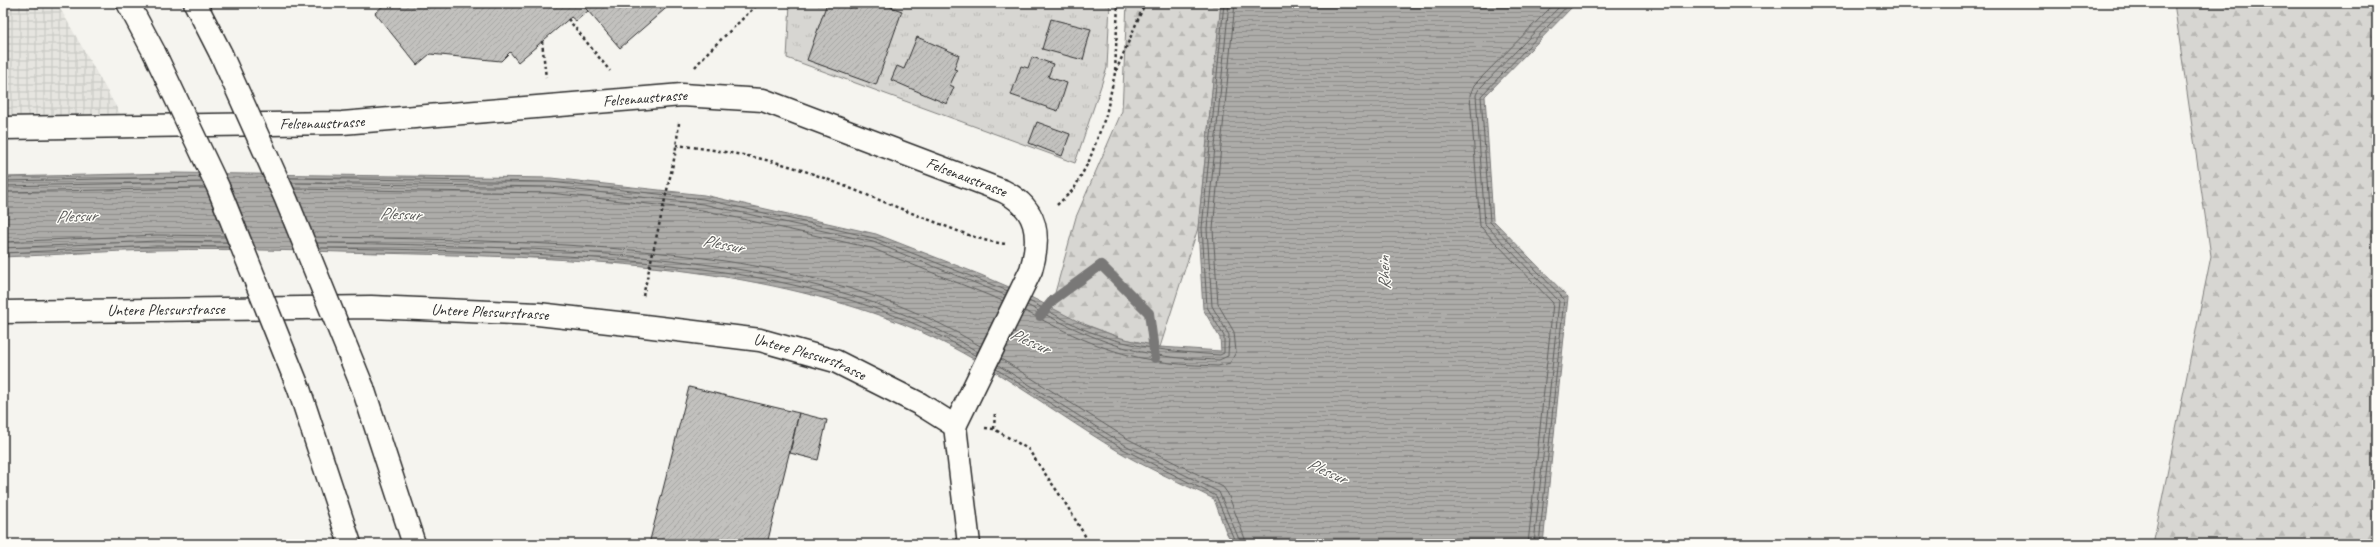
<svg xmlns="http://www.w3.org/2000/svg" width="2380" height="547" viewBox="0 0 2380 547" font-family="Caveat,sans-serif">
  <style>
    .industrial { fill: url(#industrial-grid) }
    .grass { fill: url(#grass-tufts); stroke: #81807e }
    .forest { fill: url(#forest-firs); stroke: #81807e }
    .water { fill: url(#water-rules); stroke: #797877 }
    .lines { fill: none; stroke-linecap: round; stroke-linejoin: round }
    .shore { stroke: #5f5f5d; stroke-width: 1 }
    .stream { stroke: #797877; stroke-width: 10 }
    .building { fill: url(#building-hatch); stroke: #2b2b2b }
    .minor-casing { stroke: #2b2b2b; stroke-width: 25 }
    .highway-casing { stroke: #2b2b2b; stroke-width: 25 }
    .path { stroke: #2b2b2b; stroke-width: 2.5; stroke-dasharray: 3 3; stroke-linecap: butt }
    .minor { stroke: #fdfcf7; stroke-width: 22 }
    .highway { stroke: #fdfcf7; stroke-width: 22 }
    .highway-bridge-casing { stroke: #2b2b2b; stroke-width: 25; stroke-linecap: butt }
    .highway-bridge { stroke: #fdfcf7; stroke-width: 22 }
    .labels { text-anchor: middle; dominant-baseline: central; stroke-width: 3; stroke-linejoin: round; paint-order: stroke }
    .street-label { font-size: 16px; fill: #2b2b2b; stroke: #fdfcf7 }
    .water-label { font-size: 17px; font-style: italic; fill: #585857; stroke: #fdfcf7 }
  </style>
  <defs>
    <pattern id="industrial-grid" width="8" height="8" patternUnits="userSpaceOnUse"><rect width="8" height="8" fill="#e6e5e0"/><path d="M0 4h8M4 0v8" fill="none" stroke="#c5c5c0"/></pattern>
    <pattern id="grass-tufts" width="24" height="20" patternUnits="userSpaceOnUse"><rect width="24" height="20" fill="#d7d6d2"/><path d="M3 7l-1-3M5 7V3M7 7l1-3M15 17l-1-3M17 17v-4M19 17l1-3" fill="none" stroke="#b9b8b4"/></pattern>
    <pattern id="forest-firs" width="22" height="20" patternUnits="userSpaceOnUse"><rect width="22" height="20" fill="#d7d6d2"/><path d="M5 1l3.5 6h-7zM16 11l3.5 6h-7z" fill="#b9b8b4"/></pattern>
    <pattern id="water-rules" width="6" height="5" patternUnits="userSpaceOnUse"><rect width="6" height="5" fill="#adaca9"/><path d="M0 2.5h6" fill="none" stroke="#8d8c8a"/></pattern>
    <pattern id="building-hatch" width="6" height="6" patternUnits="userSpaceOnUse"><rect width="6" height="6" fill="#c2c1be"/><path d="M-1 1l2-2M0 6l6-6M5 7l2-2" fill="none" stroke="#a7a6a3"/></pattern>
  </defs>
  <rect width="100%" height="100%" fill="#f5f4ef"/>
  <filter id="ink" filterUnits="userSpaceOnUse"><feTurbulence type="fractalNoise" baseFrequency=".025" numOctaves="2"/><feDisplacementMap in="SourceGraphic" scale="8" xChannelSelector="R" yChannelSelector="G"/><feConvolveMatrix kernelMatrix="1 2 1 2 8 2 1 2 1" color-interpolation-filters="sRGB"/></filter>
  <g filter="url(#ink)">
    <polygon class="industrial" points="3,3 57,3 127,126 3,127"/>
    <polygon class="grass" points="790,3 1110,3 1107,68 1075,163 787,58"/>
    <g class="forest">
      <polygon points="1127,3 1221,3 1198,228 1160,347 1121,338 1050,311 1076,217 1122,111"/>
      <polygon points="2174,3 2377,3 2377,544 2153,544 2211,256"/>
    </g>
    <path class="water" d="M1221,3H1576L1485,96L1493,220L1568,297L1543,544H1233L1226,532L1214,499C1182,483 1148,469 1118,451C1042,405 971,348 887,318C736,264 575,258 416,254C330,252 242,248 156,250C105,251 54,255 3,257V177L172,173L551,178L704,195L876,234L981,275L1023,293L1083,324L1121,338L1160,347L1221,351L1220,338L1203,309L1198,228Z"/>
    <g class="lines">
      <g class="shore">
        <polyline points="290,178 551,182 703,199 874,238 1008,291"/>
        <polyline points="3,181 200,177"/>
        <polyline points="292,183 551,187 703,204 873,242 1005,295"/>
        <polyline points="3,186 203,182"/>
        <polyline points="295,189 550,193 702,210 871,248 1003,301"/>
        <polyline points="3,192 205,188"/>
        <path d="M314,237C398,238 481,240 565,245C704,254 860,271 980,346"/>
        <polyline points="3,242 157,235 225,236"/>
        <path d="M317,243C400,244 483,246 565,251C703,260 858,277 978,352"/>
        <polyline points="3,248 157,241 227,242"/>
        <path d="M319,248C401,249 484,251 566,256C703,265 857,282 976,356"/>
        <polyline points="3,253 157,246 229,247"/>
        <path d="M1029,301C1047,310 1064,320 1081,328C1125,347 1172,352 1220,355L1224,353V336L1207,307L1202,228L1224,3"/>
        <path d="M1027,305C1069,327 1111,348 1158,355C1178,359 1199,359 1219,360L1228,356L1229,335L1212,306L1207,229L1229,3"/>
        <path d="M1025,311C1067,333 1109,354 1158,361C1178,365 1198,365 1218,366L1230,363L1236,352L1234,332L1218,304L1213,229L1235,3"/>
        <polyline points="1001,359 1128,439 1223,487 1228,494 1247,544"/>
        <polyline points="998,365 1125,445 1219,492 1241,544"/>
        <polyline points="996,369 1123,449 1216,496 1236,544"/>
        <polyline points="1528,544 1553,303 1480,226 1470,95 1474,85 1555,3"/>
        <polyline points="1534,544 1559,301 1485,224 1476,95 1479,89 1563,3"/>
        <polyline points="1539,544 1564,299 1490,222 1481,96 1570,3"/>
      </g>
      <polyline class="stream" points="1040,316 1053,300 1101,265 1149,313 1155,358"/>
    </g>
    <g class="building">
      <polygon points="386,3 581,3 588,11 576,21 571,17 518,62 510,52 501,61 430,54 417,65 375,13"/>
      <polygon points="581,3 672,3 620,48"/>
      <polygon points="827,3 838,3 851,8 853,3 880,3 902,11 876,85 807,60"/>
      <polygon points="1051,19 1091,29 1083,60 1042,49"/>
      <polygon points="917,37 959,55 954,69 957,70 950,85 954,87 947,104 891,80 897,66 904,69"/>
      <polygon points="1032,57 1053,64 1048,77 1067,83 1058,111 1011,95 1021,66 1028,68"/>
      <polygon points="1037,122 1070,134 1062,156 1029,143"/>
      <polygon points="689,387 799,413 767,544 649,544"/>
      <polygon points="799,413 827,420 818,460 790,453"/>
    </g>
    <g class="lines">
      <g class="minor-casing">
        <g id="minor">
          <path id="s1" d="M3,128L342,123L682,95L763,100L1003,191C1038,208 1041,236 1031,270L955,426"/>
          <path id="s2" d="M3,312L371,307L538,314L636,325L760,340L835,361L920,404L955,426"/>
          <polyline points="955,426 969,544"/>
        </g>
      </g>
      <g class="highway-casing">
        <g id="highway">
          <polyline points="128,3 154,52"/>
          <polyline points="195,3 221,54"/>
          <polyline points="363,388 414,544"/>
          <polyline points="299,389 350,544"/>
        </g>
      </g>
      <g class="path">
        <polyline points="568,19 610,71"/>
        <polyline points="542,41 546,78"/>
        <polyline points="695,67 708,52 759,3"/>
        <polyline points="1116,71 1145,3"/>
        <path d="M676,145C724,151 771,158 816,175C856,190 895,207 935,222C958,231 982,242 1007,244"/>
        <polyline points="1057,205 1074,189 1089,161 1106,115 1115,73 1118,3"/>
        <polyline points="643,296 675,155 679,123"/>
        <polyline points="985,428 994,429 1028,449 1064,501 1090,544"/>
        <polyline points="994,429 995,412"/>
      </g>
      <use href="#minor" class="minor"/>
      <use href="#highway" class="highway"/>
      <g class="highway-bridge-casing">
        <g id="highway-bridge">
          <polyline points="154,52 218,187 299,389"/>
          <polyline points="221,54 286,199 363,388"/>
        </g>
      </g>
      <use href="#highway-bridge" class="highway-bridge"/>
    </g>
  </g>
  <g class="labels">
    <g class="street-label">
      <text stroke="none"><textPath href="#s1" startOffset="643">Felsenaustrasse</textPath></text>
      <text stroke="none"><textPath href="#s1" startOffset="319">Felsenaustrasse</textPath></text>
      <text stroke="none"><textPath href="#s1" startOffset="979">Felsenaustrasse</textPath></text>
      <text stroke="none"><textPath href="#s2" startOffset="163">Untere Plessurstrasse</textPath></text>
      <text stroke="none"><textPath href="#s2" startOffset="487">Untere Plessurstrasse</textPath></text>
      <text stroke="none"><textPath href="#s2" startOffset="811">Untere Plessurstrasse</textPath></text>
    </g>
    <g class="water-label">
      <text transform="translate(400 214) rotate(2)">Plessur</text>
      <text transform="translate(76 216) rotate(-2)">Plessur</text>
      <text transform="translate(723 244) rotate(11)">Plessur</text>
      <text transform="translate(1384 273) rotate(-92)">Rhein</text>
      <text transform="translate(1030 341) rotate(24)">Plessur</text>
      <text transform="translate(1327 471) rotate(24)">Plessur</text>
    </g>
  </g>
  <rect width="2380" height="547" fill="none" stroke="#fdfcf7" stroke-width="16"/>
  <rect x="8" y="8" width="2364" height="531" fill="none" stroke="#2b2b2b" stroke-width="1.5" filter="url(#ink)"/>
</svg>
